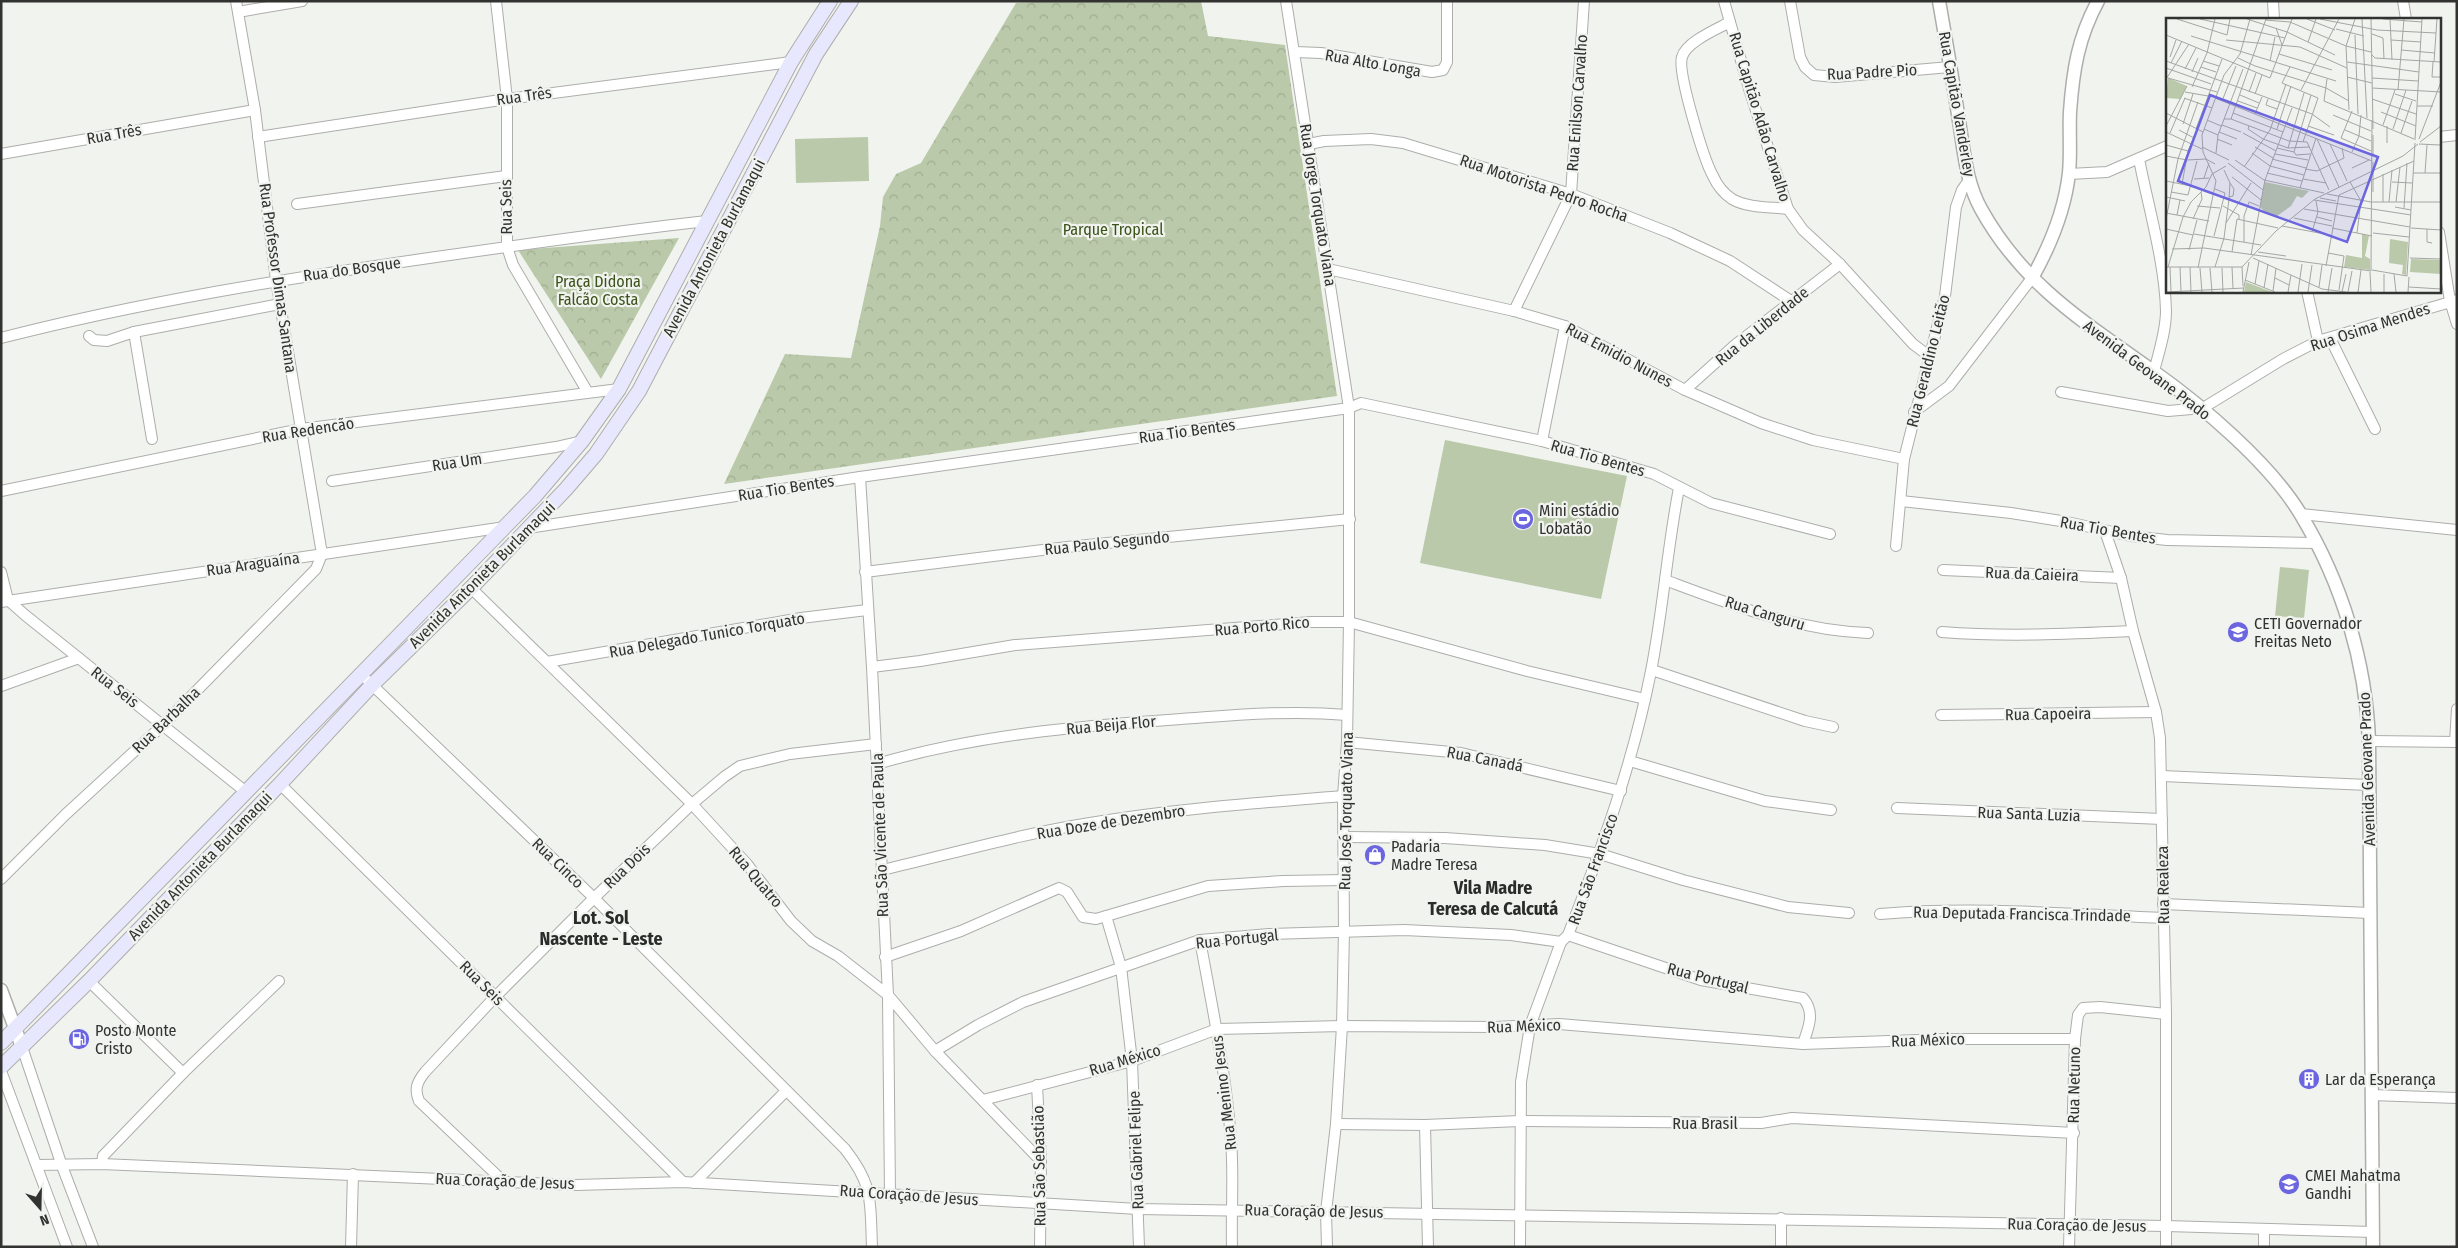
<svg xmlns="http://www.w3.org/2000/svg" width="2458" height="1248" viewBox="0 0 2458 1248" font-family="'Fira Sans Condensed',sans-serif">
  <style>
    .grass { fill: #bac9a9 }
    .park { fill: url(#park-crowns) }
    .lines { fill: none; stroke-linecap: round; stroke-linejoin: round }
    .minor-casing { stroke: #adaeab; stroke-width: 12 }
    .tertiary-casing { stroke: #adaeab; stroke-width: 15 }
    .secondary-casing { stroke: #adaeab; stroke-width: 16 }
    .minor { stroke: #fff; stroke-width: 10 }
    .tertiary { stroke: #fff; stroke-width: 12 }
    .secondary { stroke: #e7e8fe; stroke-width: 14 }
    .labels { text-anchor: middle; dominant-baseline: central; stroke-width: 4.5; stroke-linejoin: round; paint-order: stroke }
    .street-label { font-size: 16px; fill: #323331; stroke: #f1f3ef }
    .park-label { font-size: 16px; fill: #3c5219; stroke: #f1f3ef }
    .poi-label { font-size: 16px; fill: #323331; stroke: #f1f3ef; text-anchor: start }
    .neighbourhood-label { font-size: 18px; font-weight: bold; fill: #2a2c29; stroke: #f1f3ef }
    .inset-road { fill: none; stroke: #a5a6a3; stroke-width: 1 }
    .view { fill: #6b65df; fill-opacity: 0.15; stroke: #6b65df; stroke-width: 2.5 }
    .inset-edge { fill: none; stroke: #323331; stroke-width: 2.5 }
  </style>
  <defs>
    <pattern id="park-crowns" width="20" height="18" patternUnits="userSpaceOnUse" patternTransform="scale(1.25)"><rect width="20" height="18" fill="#bac9a9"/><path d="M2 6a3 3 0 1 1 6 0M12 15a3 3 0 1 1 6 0" fill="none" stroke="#a0ad92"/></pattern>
  </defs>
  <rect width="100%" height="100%" fill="#f1f3ef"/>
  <g class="grass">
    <polygon points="868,137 869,181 796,183 795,139"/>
    <polygon points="1445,440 1627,476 1601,599 1420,563"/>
    <polygon points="2280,567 2309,570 2304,618 2275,616"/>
  </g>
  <g class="park">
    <polygon points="1055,1 1201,1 1208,36 1285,45 1337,396 724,484 785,354 851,358 880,226 883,197 896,174 921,163 1016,3"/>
    <polygon points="679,238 601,379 518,250"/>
  </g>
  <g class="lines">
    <g class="minor-casing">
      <g id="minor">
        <polyline points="496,1 507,99 507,247 513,265 587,391"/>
        <polyline points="1286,1 1349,408 1349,622 1347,742 1343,796 1344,931 1342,1026 1336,1124 1326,1212 1327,1247"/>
        <polyline points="1724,1 1750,92 1788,209 1803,230 1840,264 1913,344 1929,356"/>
        <polyline points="1790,1 1800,57 1805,67 1814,75 1835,77 1950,67"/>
        <polyline points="2273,1 2274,19"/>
        <polyline points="2403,1 2406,19"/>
        <polyline points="238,12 302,1"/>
        <path d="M1730,22C1717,29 1686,42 1682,57C1677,72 1704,160 1713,176C1717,185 1723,193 1732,199C1747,208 1772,207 1788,209"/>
        <polyline points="1295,52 1321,53 1432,72 1443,70 1447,62 1447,1"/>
        <polyline points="258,137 507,99 791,62"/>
        <polyline points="2439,137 2457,135"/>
        <polyline points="1309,144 1324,141 1371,139 1403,143 1571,194 1670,233 1730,261 1791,301"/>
        <polyline points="1,154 255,110"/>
        <path d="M2139,159C2148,206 2165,263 2166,311C2166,331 2159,352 2154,371"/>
        <polyline points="2069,174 2107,172 2167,146"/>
        <polyline points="297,204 506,176"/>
        <polyline points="2439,232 2450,301 2457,324"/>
        <polyline points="1328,269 1514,311 1565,326 1685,390 1761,423 1813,440 1904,459"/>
        <polyline points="2307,291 2318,341"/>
        <polyline points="1514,311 1571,194 1584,1"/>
        <polyline points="134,332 152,439"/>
        <polyline points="89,336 94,340 107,341 134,332 280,304"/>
        <path d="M1,338C145,301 290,278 436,257C526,244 616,231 707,221"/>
        <polyline points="2330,338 2375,429"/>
        <polyline points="1685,390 1735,345 1840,264"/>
        <polyline points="2061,392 2168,411 2203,408 2283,359 2318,341 2457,300"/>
        <polyline points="1914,412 1949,386 2032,278"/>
        <polyline points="1542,441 1565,326"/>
        <polyline points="860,477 872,667 888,995 890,1194"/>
        <polyline points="332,481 556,447 582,441"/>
        <polyline points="1,491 301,429 619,389"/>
        <polyline points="1901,501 2011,513 2067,522 2131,536 2167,540 2316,543"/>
        <polyline points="2301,514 2457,530"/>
        <polyline points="528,528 860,477 1349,408 1361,403 1542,441 1654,474 1711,503 1830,534"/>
        <polyline points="2105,531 2121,578 2133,631 2156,712 2160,738 2166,1014 2166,1247"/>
        <polyline points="1896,546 1904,459 1945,296 1956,207 1962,190 1969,180"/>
        <polyline points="1943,570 2121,578"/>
        <polyline points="1,572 8,600 25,615 246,792"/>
        <polyline points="865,572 1067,547 1350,519"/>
        <path d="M1665,580C1732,605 1795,630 1868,633"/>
        <polyline points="471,588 692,804 747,864 791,921 812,941 838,956 888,995 935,1051 1041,1161"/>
        <polyline points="1,602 505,527"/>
        <path d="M1942,632C2006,637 2069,634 2133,631"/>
        <polyline points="547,662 801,618 867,610"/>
        <polyline points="872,667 920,661 1015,645 1311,622 1349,622 1527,671 1645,699"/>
        <polyline points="1652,670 1805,721 1833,727"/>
        <path d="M368,681L594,898L845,1149C874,1186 870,1201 872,1247"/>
        <polyline points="1,686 79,658"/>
        <polyline points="1941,715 2156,712"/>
        <polyline points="2369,741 2457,742"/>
        <polyline points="1347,742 1461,753 1621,791"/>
        <polyline points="2455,742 2457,709"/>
        <polyline points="1630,761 1765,801 1831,810"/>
        <path d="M877,764C975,735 1079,726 1181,719C1236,715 1292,710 1347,715"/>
        <polyline points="2162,776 2369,785"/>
        <polyline points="280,784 683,1182"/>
        <polyline points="1897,808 2162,819"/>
        <polyline points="1345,837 1445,838 1545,845 1600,854 1683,880 1788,907 1849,913"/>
        <path d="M882,870C951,854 1020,834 1090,823C1173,809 1258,803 1343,796"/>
        <polyline points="1,879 66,814 163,725 316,569 322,554 276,280 255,110 236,1"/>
        <polyline points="2163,904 2370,913"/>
        <path d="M1880,914C1974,906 2069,914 2163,918"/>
        <polyline points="1106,916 1121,967 1132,1061 1139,1247"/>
        <path d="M1568,935L1701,980L1803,998C1816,1013 1808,1028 1803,1044"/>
        <path d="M1200,940C1212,1006 1226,1072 1231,1140C1234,1175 1231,1211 1232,1247"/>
        <polyline points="885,957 961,931 1059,888 1067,892 1083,917 1096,919 1208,886 1283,881 1345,880"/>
        <polyline points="89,981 183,1073"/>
        <polyline points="22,1047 62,1166 93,1247"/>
        <polyline points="935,1051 978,1025 1023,1002 1200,940 1269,934 1404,930 1511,935 1561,942"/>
        <polyline points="1,1071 67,1247"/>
        <polyline points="1037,1085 1041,1161 1040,1247"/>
        <polyline points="2371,1095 2457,1098"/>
        <polyline points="983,1100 1132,1061 1217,1029 1342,1026 1495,1027 1559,1024 1803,1044 1947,1039 2075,1039"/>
        <polyline points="1336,1124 1425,1125 1520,1121 1761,1123 1792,1118 2074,1133"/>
        <polyline points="1425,1125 1428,1247"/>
        <polyline points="102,1164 103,1156 183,1073 279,981"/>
        <polyline points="38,1165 102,1164 576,1185 683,1182 1138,1209 2166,1226 2373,1232"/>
        <path d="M504,1182L419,1101C414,1089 417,1082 425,1072L495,997L594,898L692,804L724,777L740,766L790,754L876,744"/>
        <polyline points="694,1183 785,1092"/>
        <polyline points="351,1247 353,1174"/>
        <path d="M1520,1247L1521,1082L1530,1026L1561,942L1568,935C1602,848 1633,763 1651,671C1663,611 1667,549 1679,488"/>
        <polyline points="1781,1247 1781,1218"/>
        <polyline points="2069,1247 2075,1039 2078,1015 2083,1008 2100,1007 2166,1014"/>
        <polyline points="2264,1247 2264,1230"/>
      </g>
    </g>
    <g class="tertiary-casing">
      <g id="tertiary">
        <path d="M1939,1C1946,41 1953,81 1959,121C1964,151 1966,182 1981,209C2023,285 2084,322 2153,371C2201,405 2271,464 2301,515C2342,583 2366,662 2369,741L2373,1247"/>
        <path d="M2032,278C2050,246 2065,209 2069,173C2071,153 2069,132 2070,112C2073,70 2078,38 2098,1"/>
        <polyline points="1,990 22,1047"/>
      </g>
    </g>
    <g class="secondary-casing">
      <g id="secondary">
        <polyline points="1,1043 535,496 582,441 619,389 791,62 830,1"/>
        <polyline points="1,1067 89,981 280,784 373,684 471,588 566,489 596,454 639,391 816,54 851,1"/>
      </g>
    </g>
    <use href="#minor" class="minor"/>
    <use href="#tertiary" class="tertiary"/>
    <use href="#secondary" class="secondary"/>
  </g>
  <defs>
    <g id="stadium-disc" transform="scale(1.125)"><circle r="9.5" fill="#6b65df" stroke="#f1f3ef"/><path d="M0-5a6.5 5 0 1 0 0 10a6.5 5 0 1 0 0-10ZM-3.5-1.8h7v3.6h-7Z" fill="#fff"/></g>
    <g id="school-disc" transform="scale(1.125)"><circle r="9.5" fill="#6b65df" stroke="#f1f3ef"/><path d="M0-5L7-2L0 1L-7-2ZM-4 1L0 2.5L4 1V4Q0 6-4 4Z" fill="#fff"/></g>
    <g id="shop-disc" transform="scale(1.125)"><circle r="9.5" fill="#6b65df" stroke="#f1f3ef"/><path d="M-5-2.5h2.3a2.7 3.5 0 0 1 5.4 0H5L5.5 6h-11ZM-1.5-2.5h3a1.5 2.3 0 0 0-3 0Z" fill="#fff"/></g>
    <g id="fuel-disc" transform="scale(1.125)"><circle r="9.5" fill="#6b65df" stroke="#f1f3ef"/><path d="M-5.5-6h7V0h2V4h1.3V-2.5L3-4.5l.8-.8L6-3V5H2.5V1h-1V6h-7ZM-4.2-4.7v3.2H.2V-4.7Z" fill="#fff"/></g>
    <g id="building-disc" transform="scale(1.125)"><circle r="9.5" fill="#6b65df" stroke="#f1f3ef"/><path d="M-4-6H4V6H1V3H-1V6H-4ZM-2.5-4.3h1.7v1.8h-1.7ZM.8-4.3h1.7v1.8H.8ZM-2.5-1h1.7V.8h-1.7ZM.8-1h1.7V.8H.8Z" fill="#fff"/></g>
  </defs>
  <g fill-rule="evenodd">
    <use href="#stadium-disc" x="1523" y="519"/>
    <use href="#school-disc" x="2238" y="632"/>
    <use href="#shop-disc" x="1375" y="855"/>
    <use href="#fuel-disc" x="79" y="1039"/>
    <use href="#building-disc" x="2309" y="1079"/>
    <use href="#school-disc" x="2289" y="1184"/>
  </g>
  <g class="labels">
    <g class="street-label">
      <text transform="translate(1373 63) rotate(10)">Rua Alto Longa</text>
      <text transform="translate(1872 72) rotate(-3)">Rua Padre Pio</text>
      <text transform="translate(524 96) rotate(-8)">Rua Três</text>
      <text transform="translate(1577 103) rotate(-86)">Rua Enilson Carvalho</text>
      <text transform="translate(1957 104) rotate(80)">Rua Capitão Vanderley</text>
      <text transform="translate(1760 117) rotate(73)">Rua Capitão Adão Carvalho</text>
      <text transform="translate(114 134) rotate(-10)">Rua Três</text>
      <text transform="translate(1544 188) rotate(19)">Rua Motorista Pedro Rocha</text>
      <text transform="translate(1318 205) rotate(81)">Rua Jorge Torquato Viana</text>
      <text transform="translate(506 207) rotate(-91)">Rua Seis</text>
      <text transform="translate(714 248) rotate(-62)">Avenida Antonieta Burlamaqui</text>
      <text transform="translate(352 269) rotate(-8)">Rua do Bosque</text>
      <text transform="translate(278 278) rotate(82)">Rua Professor Dimas Santana</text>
      <text transform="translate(1762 326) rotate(-39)">Rua da Liberdade</text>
      <text transform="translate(2370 327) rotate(-18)">Rua Osima Mendes</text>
      <text transform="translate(1619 355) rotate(28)">Rua Emidio Nunes</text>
      <text transform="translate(1928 361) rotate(-76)">Rua Geraldino Leitão</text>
      <text transform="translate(2147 370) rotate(37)">Avenida Geovane Prado</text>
      <text transform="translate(308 430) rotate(-9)">Rua Redencão</text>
      <text transform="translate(1187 431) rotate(-8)">Rua Tio Bentes</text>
      <text transform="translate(1598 458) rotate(16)">Rua Tio Bentes</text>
      <text transform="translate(457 462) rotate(-9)">Rua Um</text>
      <text transform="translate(786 488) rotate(-9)">Rua Tio Bentes</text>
      <text transform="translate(2108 530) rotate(10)">Rua Tio Bentes</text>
      <text transform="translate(1107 543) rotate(-6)">Rua Paulo Segundo</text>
      <text transform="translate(253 564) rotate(-8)">Rua Araguaína</text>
      <text transform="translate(2032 574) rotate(2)">Rua da Caieira</text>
      <text transform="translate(482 575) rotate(-45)">Avenida Antonieta Burlamaqui</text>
      <text transform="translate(1765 613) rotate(17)">Rua Canguru</text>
      <text transform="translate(1262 626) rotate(-5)">Rua Porto Rico</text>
      <text transform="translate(707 635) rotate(-10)">Rua Delegado Tunico Torquato</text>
      <text transform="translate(115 687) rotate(38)">Rua Seis</text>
      <text transform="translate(2048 714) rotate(-1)">Rua Capoeira</text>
      <text transform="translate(166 720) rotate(-44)">Rua Barbalha</text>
      <text transform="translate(1111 725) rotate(-5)">Rua Beija Flor</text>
      <text transform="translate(1485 759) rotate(11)">Rua Canadá</text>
      <text transform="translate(2367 769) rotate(-92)">Avenida Geovane Prado</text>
      <text transform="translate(1346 811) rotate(-89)">Rua José Torquato Viana</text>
      <text transform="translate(2029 814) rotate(2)">Rua Santa Luzia</text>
      <text transform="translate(1111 822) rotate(-9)">Rua Doze de Dezembro</text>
      <text transform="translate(880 835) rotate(-92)">Rua São Vicente de Paula</text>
      <text transform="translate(558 863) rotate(44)">Rua Cinco</text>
      <text transform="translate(200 866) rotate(-46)">Avenida Antonieta Burlamaqui</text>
      <text transform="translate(627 866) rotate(-44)">Rua Dois</text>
      <text transform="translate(1593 869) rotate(-70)">Rua São Francisco</text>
      <text transform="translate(756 877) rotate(50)">Rua Quatro</text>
      <text transform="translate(2163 885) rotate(-91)">Rua Realeza</text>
      <text transform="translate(2022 914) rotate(1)">Rua Deputada Francisca Trindade</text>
      <text transform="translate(1237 939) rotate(-6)">Rua Portugal</text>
      <text transform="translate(1708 978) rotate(14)">Rua Portugal</text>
      <text transform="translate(482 983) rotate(45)">Rua Seis</text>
      <text transform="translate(1524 1026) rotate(-2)">Rua México</text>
      <text transform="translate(1928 1040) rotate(-2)">Rua México</text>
      <text transform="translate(1125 1060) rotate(-17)">Rua México</text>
      <text transform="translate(2074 1085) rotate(-89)">Rua Netuno</text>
      <text transform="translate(1224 1093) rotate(-97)">Rua Menino Jesus</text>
      <text x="1705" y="1123">Rua Brasil</text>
      <text transform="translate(1136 1150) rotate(-92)">Rua Gabriel Felipe</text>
      <text transform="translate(1039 1166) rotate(-91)">Rua São Sebastião</text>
      <text transform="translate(505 1181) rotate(2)">Rua Coração de Jesus</text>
      <text transform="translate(909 1195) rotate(4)">Rua Coração de Jesus</text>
      <text transform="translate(1314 1211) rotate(1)">Rua Coração de Jesus</text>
      <text transform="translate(2077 1225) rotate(1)">Rua Coração de Jesus</text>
    </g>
    <g class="park-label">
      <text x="1113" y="229">Parque Tropical</text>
      <text x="598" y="281">Praça Didona<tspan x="598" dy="18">Falcão Costa</tspan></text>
    </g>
    <g class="poi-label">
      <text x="1539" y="510">Mini estádio<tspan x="1539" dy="18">Lobatão</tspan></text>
      <text x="2254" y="623">CETI Governador<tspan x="2254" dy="18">Freitas Neto</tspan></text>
      <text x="1391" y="846">Padaria<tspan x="1391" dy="18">Madre Teresa</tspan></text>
      <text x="95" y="1030">Posto Monte<tspan x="95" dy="18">Cristo</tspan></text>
      <text x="2325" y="1079">Lar da Esperança</text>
      <text x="2305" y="1175">CMEI Mahatma<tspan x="2305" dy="18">Gandhi</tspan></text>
    </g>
    <g class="neighbourhood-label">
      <text x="1493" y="888">Vila Madre<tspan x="1493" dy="21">Teresa de Calcutá</tspan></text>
      <text x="601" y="918">Lot. Sol<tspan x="601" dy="21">Nascente - Leste</tspan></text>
    </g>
  </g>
  <g transform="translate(2166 18)">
    <rect width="275" height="275" fill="#f1f3ef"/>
    <path d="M196,216L203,218L199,238L204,241V252L178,249L180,237L196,240ZM224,221L242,224L240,257L236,256L237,247L223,245ZM245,241L275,242V256L244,254ZM80,264L106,274H78Z" fill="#bac9a9"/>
    <path d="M99,164L143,173L136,180L131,178L125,188L111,198L99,194L94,189Z" fill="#bac9a9"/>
    <path d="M2,60L21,68L14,81L0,80Z" fill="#bac9a9"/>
    <path class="inset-road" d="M11,1L61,17M34,1L119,20M81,1L121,14L169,37M141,1L169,12M154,1L211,12L270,15M196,1L201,100M205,1L207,111M217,1L256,4M224,1L226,42M99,2L124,4L180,28L205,34M110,10L116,27M170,11L198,18M206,16L217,20L218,41M0,17L104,60L126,1M61,17L64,1M189,17L192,96M25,18L170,63M60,22L134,29L181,50M225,22L255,24M142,24L150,1M235,32L269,35M113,36L166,52M206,37L209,40L275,44M4,39L10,22M72,40L89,48L160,70L183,83M0,43L146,96L164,109M37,43L53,48M104,43L109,19M181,44L253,54M267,44L266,59H275M268,44L271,1M5,45L16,23M35,49L50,54M124,49L116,65L152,80L137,124M0,50L45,66M19,51L30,30M26,54L32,40M181,59L206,65M2,60L51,74M206,60L252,63M0,61L23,26M161,61L158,83L248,121M26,69L41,35L49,1M206,70L275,74M135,72L173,1M232,72L238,1M19,74L42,78M83,74L90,55M89,76L96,57M229,76L250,83M74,77L93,85M18,80L46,90M49,80L206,143M102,81L100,87L111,91M206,81L250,96M56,83L70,48M72,83L91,90M251,88H267M183,92L180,28L189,1M186,93L175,120L205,133M215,94L250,108M0,95L37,114M67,95L117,114M89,96L96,79M167,97L205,113M58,101H65L100,1M65,101L123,123L141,124M41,102L55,108M17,106L27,76M56,107L75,114M217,107L229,72M0,108L21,68M83,108L82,111L97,121M142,108L168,117M221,108V125M30,111L56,41M38,111L52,117M111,111L125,68M227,111L240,72M13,112L28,120M179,112L205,123M0,114L36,131M53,114L71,121M4,115L19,80M77,115L110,133M235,115L246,83M207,117V136M51,121L66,127M97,121L122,130L143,129M151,121L173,169M253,121L275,64M249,122L256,1M141,124L163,172M254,124L275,108M164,126L181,163M253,126L274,127M0,127L22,133M36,129L63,142M89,129L107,140M111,130L128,134M122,130L138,75M128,134L145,77M128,134L130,137L144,136M186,134L193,118L195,97M50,135L52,117L77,51M86,135L104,148L138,157M109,136L142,142M0,138L21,142L40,141L49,146M12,141L32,84M106,141L140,150M69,142L98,162L158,175M62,145L97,172M78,149L104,112L120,66M186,150L203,142M139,151L151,153L178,140L176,130M101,155L136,163M247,155H275M259,155L261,127M66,159L95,182M38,160L43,145M28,161L43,160M137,161L160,165M0,163L25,168M184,164L195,183L191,215M226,164L246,165M16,166L22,133L31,112M134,170L150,120M5,174L22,177L31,143M207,174V144M161,176L205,184H275M0,179L19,183M63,179L67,178L68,171L64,165M154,180L170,183M63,181L122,203M148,182L245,197M217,184V156M223,184L226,152M230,184L234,149M31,188L54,190M57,188L73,197V201M229,189L245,192M238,190L241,145M138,191L244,209M0,195L43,203M11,197L14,182M151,199L166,203M128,200L166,208M0,201L12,141M27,201L36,181L35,174M60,205L85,165M116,208L164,217M166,210L206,218M245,210L275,212M0,211L27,217M261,211V224L266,225M146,214L152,194L150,183M207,215L243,219M28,216L95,227M48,218L59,175L49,171M78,224V198L83,184L93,188M6,231L38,230L205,253L206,102M23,232L31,202M66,234L71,201L112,210M92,234L120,238M162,235L178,238L173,272M85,237L99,162L126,90M87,240L156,271L180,274M244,240L275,241M160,248L173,177L248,143M0,249H76L110,213L149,181L237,138L252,126M2,249L17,199L25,184L40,169L46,156L60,148M4,249L5,274M14,249L15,273M24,249L25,274M49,249L58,220L63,181L64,165L58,152M66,249L67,270M76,249L77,268M32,250L50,163L37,134L36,117L58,57L74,36L84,1M34,250L36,274M44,250L46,274M56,250L57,274M206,252L241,258M204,254L205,274M218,256V274M228,256L230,274M241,258L249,125M109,260L123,267M79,262L109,274M89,266L93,243M153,269L156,247M243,269L275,271M98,270L102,246M107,273L110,250M0,274L78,270M77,274L83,244M122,274L125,257M132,274L136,246M142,274L146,247M162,274L166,250M176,274L180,256M182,274L186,253M192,274L195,252M242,274L243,259"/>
    <path class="view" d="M44,77L212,139L181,224L12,163Z"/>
    <rect width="275" height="275" class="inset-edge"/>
  </g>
  <rect width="2458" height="1248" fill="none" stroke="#323331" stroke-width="5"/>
  <g transform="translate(40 1208) rotate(160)" stroke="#f1f3ef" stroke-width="4" paint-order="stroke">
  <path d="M0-4L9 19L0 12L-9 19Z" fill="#323331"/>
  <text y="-8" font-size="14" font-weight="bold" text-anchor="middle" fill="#323331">N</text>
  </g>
</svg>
